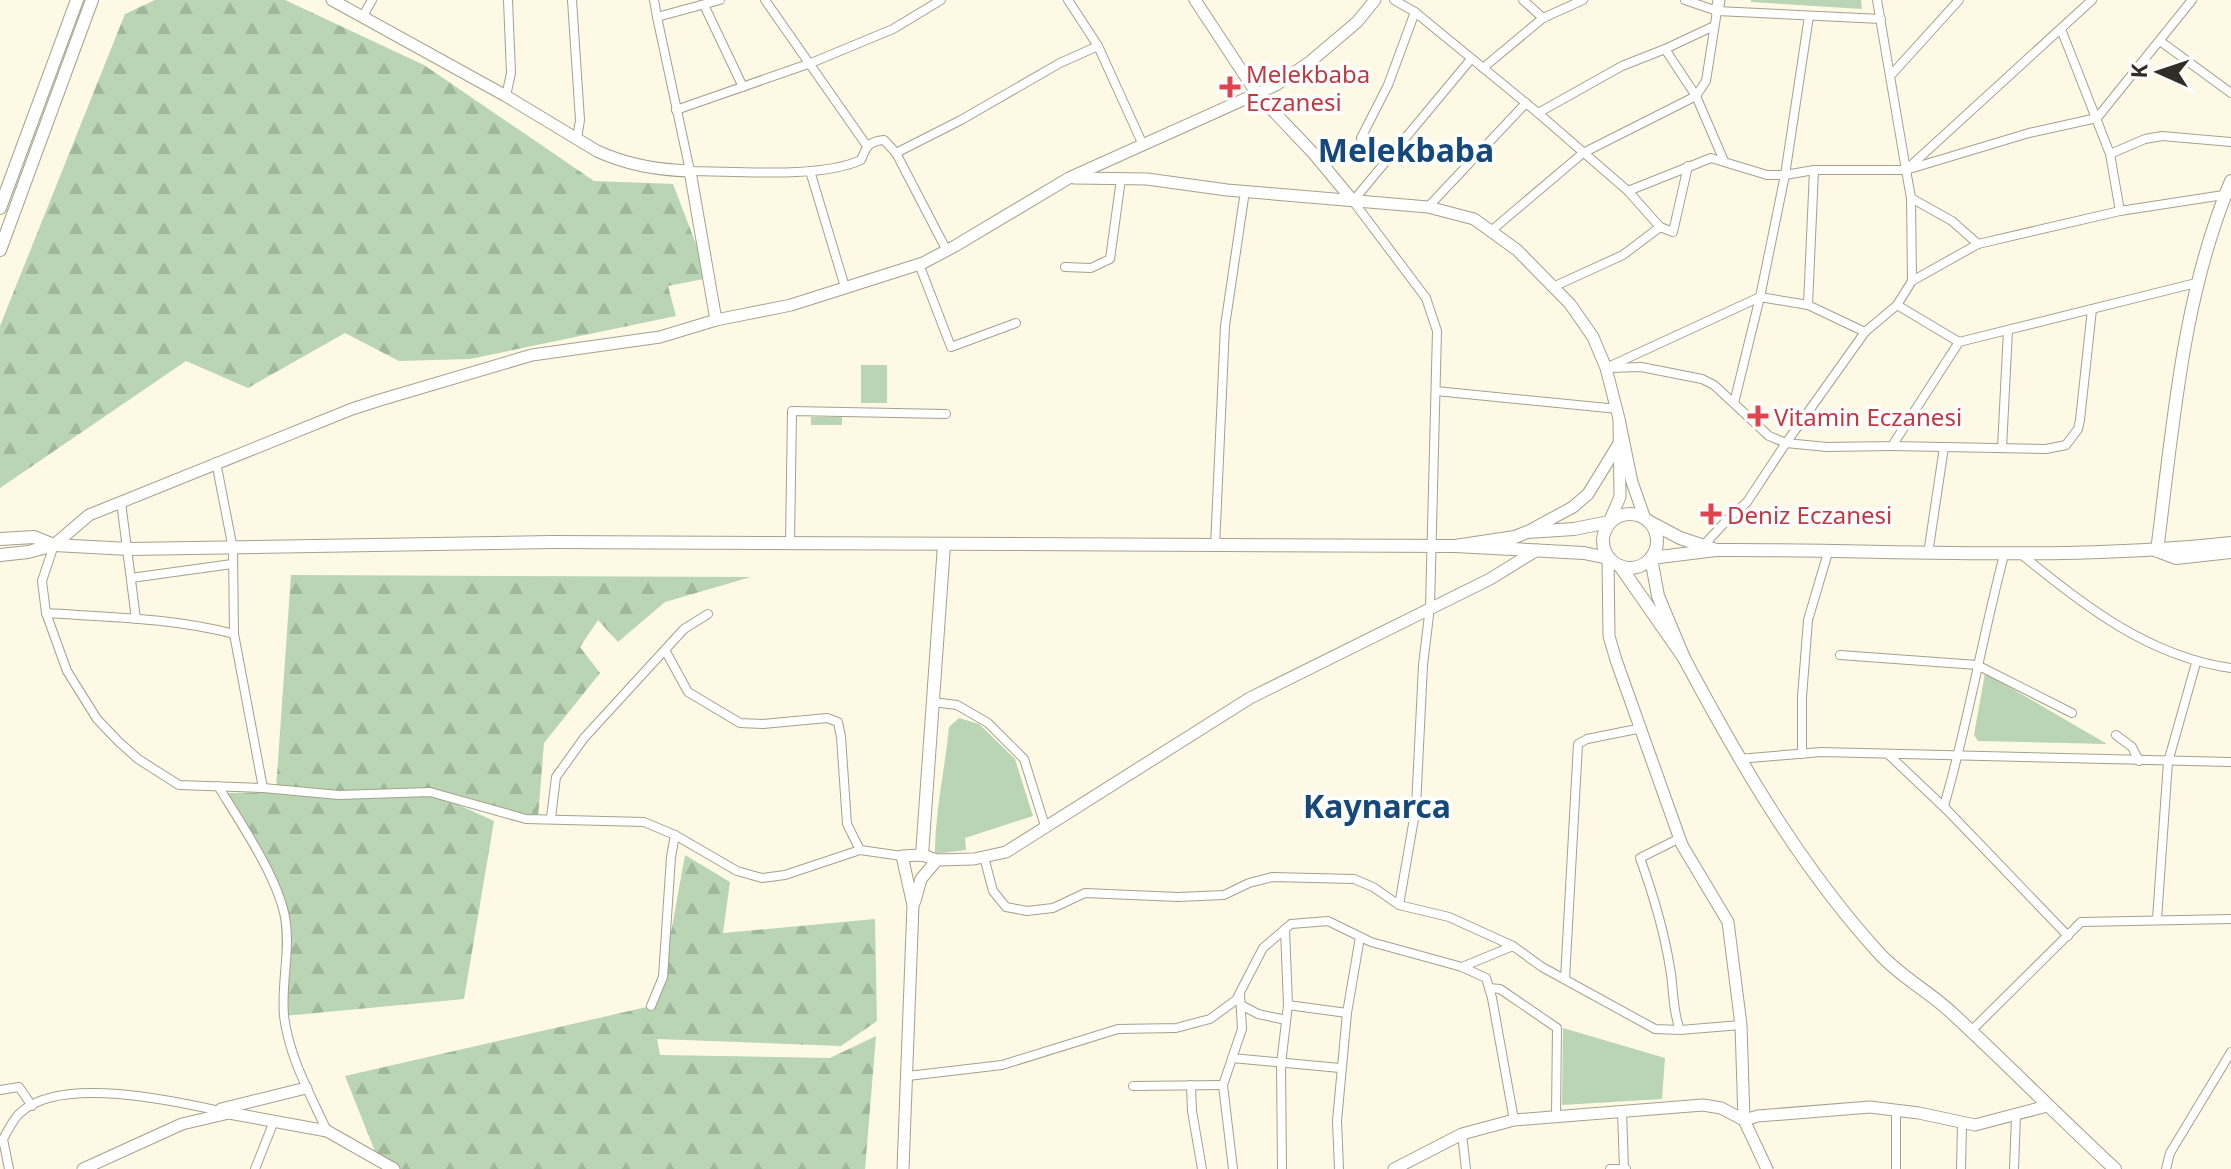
<svg xmlns="http://www.w3.org/2000/svg" width="2231" height="1169" viewBox="0 0 2231 1169" font-family="'Noto Sans',sans-serif">
  <style>
    .forest { fill: url(#forest-firs) }
    .green { fill: #b9d5b4 }
    .lines { fill: none; stroke-linecap: round; stroke-linejoin: round }
    .minor-casing { stroke: #a5a08d; stroke-width: 10 }
    .tertiary-casing { stroke: #a5a08d; stroke-width: 13 }
    .secondary-casing { stroke: #a5a08d; stroke-width: 14 }
    .minor { stroke: #fff; stroke-width: 8 }
    .tertiary { stroke: #fff; stroke-width: 11 }
    .secondary { stroke: #fff; stroke-width: 12 }
    .health-dot { fill: #e0444e; stroke: #fff; stroke-width: 3 }
    .labels { text-anchor: middle; dominant-baseline: central; stroke-width: 7; stroke-linejoin: round; paint-order: stroke }
    .health-label { font-size: 24px; fill: #be3a42; stroke: #fff; text-anchor: start }
    .district-label { font-size: 32px; font-weight: bold; fill: #15497b; stroke: #fff }
  </style>
  <defs>
    <pattern id="forest-firs" width="22" height="20" patternUnits="userSpaceOnUse" patternTransform="scale(2)"><rect width="22" height="20" fill="#b9d5b4"/><path d="M5 1l3.5 6h-7zM16 11l3.5 6h-7z" fill="#9fb79b"/></pattern>
  </defs>
  <rect width="100%" height="100%" fill="#fef9e5"/>
  <g class="forest">
    <polygon points="155,0 285,0 424,65 594,181 673,184 709,278 668,286 676,316 470,359 399,361 345,333 248,388 186,361 0,488 0,326 125,14"/>
    <polygon points="291,575 751,577 665,602 618,642 598,620 580,647 600,673 544,743 538,818 437,795 494,821 464,999 284,1016 280,898 223,793 378,792 276,789"/>
    <polygon points="685,855 730,882 723,933 875,919 877,1021 841,1046 657,1039 660,1055 830,1058 876,1036 865,1169 396,1169 378,1159 345,1076 651,1006 663,977"/>
  </g>
  <g class="green">
    <polygon points="1751,0 1861,0 1862,9 1751,2"/>
    <rect x="861" y="365" width="26" height="38"/>
    <rect x="811" y="417" width="31" height="8"/>
    <polygon points="1985,673 2107,744 1978,741 1974,735"/>
    <path d="M959,718L979,724L1015,759L1033,816L965,838L966,850L935,854C935,811 945,769 949,727Z"/>
    <polygon points="1563,1028 1665,1058 1662,1099 1562,1105"/>
  </g>
  <g class="lines">
    <g class="minor-casing">
      <g id="minor">
        <polyline points="572,0 580,120 577,139"/>
        <polyline points="654,0 657,17 720,0"/>
        <polyline points="765,0 867,146"/>
        <polyline points="1068,0 1098,46 1143,145"/>
        <polyline points="1394,0 1415,12 1538,113 1628,191 1711,158 1767,175 1785,175 1814,170 1906,170 2092,0"/>
        <polyline points="1523,0 1543,18"/>
        <polyline points="1685,0 1717,11 1881,19"/>
        <polyline points="1877,0 1906,170"/>
        <polyline points="704,5 743,87"/>
        <polyline points="363,16 372,0"/>
        <path d="M657,17L690,171C736,171 819,179 861,160C866,147 869,141 884,140L896,153L961,120L1060,63L1098,46"/>
        <polyline points="2061,29 2110,154 2120,211"/>
        <polyline points="2160,41 2231,93"/>
        <polyline points="1665,49 1714,26"/>
        <polyline points="1483,68 1543,18 1583,0"/>
        <polyline points="1892,74 1959,0"/>
        <polyline points="506,96 511,73 508,0"/>
        <polyline points="676,110 811,63 893,29 941,0"/>
        <polyline points="1538,113 1622,66 1665,49 1696,96 1724,161"/>
        <polyline points="896,153 947,251"/>
        <polyline points="2110,154 2145,139 2162,136 2231,142"/>
        <polyline points="1388,160 1361,138 1388,85 1415,12"/>
        <polyline points="810,171 845,287"/>
        <polyline points="1911,198 1912,281"/>
        <polyline points="1428,207 1526,103"/>
        <polyline points="1660,227 1673,232 1688,166"/>
        <polyline points="1492,230 1583,153 1696,96 1706,81 1717,11"/>
        <polyline points="1978,244 1952,221 1911,198 1906,170 2029,133 2097,118 2192,0"/>
        <polyline points="919,264 951,347 1016,323"/>
        <polyline points="1065,267 1091,268 1110,259 1121,179"/>
        <polyline points="1555,286 1623,255 1660,227 1628,191"/>
        <polyline points="1808,305 1814,170"/>
        <polyline points="1897,305 1959,342 2196,283"/>
        <polyline points="1865,332 1897,305 1912,281 1978,244 2120,211 2230,194"/>
        <polyline points="1606,368 1760,297 1785,175 1809,16"/>
        <polyline points="1610,368 1641,367 1702,379 1714,385 1769,436 1786,443 1827,447 1892,446 1959,342"/>
        <polyline points="1436,391 1618,409"/>
        <polyline points="1892,446 2046,449 2066,445 2078,429 2080,420 2092,309"/>
        <polyline points="2002,448 2008,330"/>
        <polyline points="216,462 233,549 234,634 263,788"/>
        <polyline points="121,502 136,619"/>
        <polyline points="790,543 792,411 946,414"/>
        <polyline points="54,545 42,581 46,613 67,671 97,719 118,741 138,759 179,785 263,788 339,795 430,792 526,819 644,822 675,835 737,871 762,878 785,875 860,850 902,856"/>
        <polyline points="1704,545 1727,520 1747,502 1786,443 1865,332 1808,305 1760,297 1734,403"/>
        <polyline points="1215,547 1225,326 1245,191"/>
        <polyline points="1928,554 1944,447"/>
        <path d="M2022,555C2084,606 2150,657 2231,668"/>
        <polyline points="131,578 232,564"/>
        <path d="M46,613C108,617 173,618 234,634"/>
        <polyline points="665,650 688,692 740,723 763,724 827,718 838,722 841,737 847,824 860,850"/>
        <polyline points="1840,655 1977,665 2072,713"/>
        <polyline points="933,702 957,705 988,723 1024,759 1045,826"/>
        <polyline points="2116,735 2132,747 2139,761"/>
        <polyline points="1802,754 1802,697 1808,620 1829,549"/>
        <polyline points="1889,755 1947,810 2068,936"/>
        <polyline points="1738,759 1821,752 2231,762"/>
        <path d="M218,786C240,822 277,876 285,917C291,949 281,983 284,1016C289,1057 310,1094 327,1131"/>
        <path d="M1944,806C1968,724 1982,638 2004,555"/>
        <polyline points="551,818 556,777 584,738 684,629 708,614"/>
        <path d="M1680,838L1640,858C1653,894 1664,930 1670,968C1674,989 1672,1010 1680,1030"/>
        <polyline points="984,857 993,891 1006,907 1027,911 1053,908 1085,893 1178,897 1224,895 1249,883 1272,877 1354,879 1373,887 1399,905 1449,917 1513,946"/>
        <polyline points="1399,905 1416,807 1423,665 1430,607 1437,331 1426,298 1353,201 1471,59"/>
        <polyline points="2157,919 2168,762 2196,663"/>
        <polyline points="1462,967 1513,946 1542,967 1655,1029 1680,1030 1741,1025"/>
        <polyline points="1565,979 1578,744 1587,739 1642,728"/>
        <polyline points="1489,988 1500,989 1557,1028 1556,1116"/>
        <polyline points="1241,1005 1258,1014 1286,1020"/>
        <polyline points="1288,1005 1347,1013 1360,937"/>
        <polyline points="651,1006 663,977 671,857 675,835"/>
        <polyline points="1971,1031 2081,922 2231,919"/>
        <polyline points="1232,1058 1340,1068"/>
        <polyline points="908,1076 1002,1065 1118,1029 1176,1028 1210,1019 1236,1000 1263,948 1291,924 1328,921 1371,942 1462,967 1486,978 1492,998 1514,1120"/>
        <polyline points="1191,1085 1192,1111 1202,1169"/>
        <polyline points="1133,1086 1223,1085"/>
        <polyline points="0,1090 19,1087 32,1106"/>
        <polyline points="1622,1111 1624,1169"/>
        <polyline points="1462,1134 1466,1169"/>
        <path d="M9,1169L3,1139C8,1131 13,1119 20,1113C60,1075 175,1101 224,1112"/>
        <polyline points="255,1169 274,1121"/>
        <polyline points="1233,1169 1223,1085 1242,1029 1240,994"/>
        <polyline points="1282,1169 1281,1064 1288,1005 1285,929"/>
        <polyline points="1339,1169 1337,1121 1347,1013"/>
        <polyline points="1610,1169 1626,1169"/>
        <polyline points="1896,1169 1896,1110"/>
        <polyline points="1961,1169 1962,1124"/>
        <polyline points="2014,1169 2016,1115"/>
        <polyline points="2166,1169 2170,1153 2231,1052"/>
      </g>
    </g>
    <g class="tertiary-casing">
      <g id="tertiary">
        <path d="M332,0L506,96L597,151C627,165 657,170 690,171L716,320"/>
        <polyline points="1195,0 1257,94 1314,154 1353,201"/>
        <polyline points="1717,11 1719,0"/>
        <polyline points="1074,178 1147,179 1227,190 1428,207 1474,219 1517,250 1570,304 1593,337 1606,368 1619,419"/>
        <polyline points="1609,522 1620,497 1619,419 1632,482 1645,519"/>
        <polyline points="1527,532 1573,507 1588,494 1618,445"/>
        <polyline points="54,545 89,515 352,409 380,400 532,355 660,337 716,320 791,305 923,263 955,246 1069,178 1276,85 1311,61 1357,22 1375,0"/>
        <polyline points="1608,558 1609,636 1616,660 1682,845 1728,922 1741,1025 1744,1120 1767,1169"/>
        <polyline points="915,901 921,879 937,860"/>
        <polyline points="221,1109 306,1088"/>
        <polyline points="83,1169 182,1124 229,1113 327,1131 394,1169"/>
        <polyline points="903,1169 913,905 902,856 922,855 937,860 974,859 1006,852 1250,698 1490,579 1537,550"/>
        <polyline points="1394,1169 1462,1134 1514,1120 1703,1105 1721,1108 1744,1120 1758,1116 1870,1107 1919,1113 1975,1125 2047,1106"/>
      </g>
    </g>
    <g class="secondary-casing">
      <g id="secondary">
        <polyline points="0,208 77,0"/>
        <polyline points="0,250 92,0"/>
        <circle cx="1630" cy="541" r="27"/>
        <polyline points="0,539 34,537 54,545 129,549 552,542 1455,546"/>
        <path d="M1716,550C1888,549 2059,562 2231,543"/>
        <path d="M2157,551C2173,427 2182,297 2231,181"/>
        <polyline points="2160,552 2176,558 2231,552"/>
        <polyline points="0,555 28,552 54,545"/>
        <polyline points="1608,558 1584,553 1455,546 1515,537 1527,532 1574,529 1609,522"/>
        <polyline points="1620,566 1684,658 1658,596 1651,558 1716,550 1680,538 1648,521"/>
        <path d="M1684,658C1739,761 1799,865 1878,952C1899,976 1930,992 1953,1014C2008,1065 2060,1118 2115,1169"/>
        <polyline points="922,855 944,545"/>
      </g>
    </g>
    <use href="#minor" class="minor"/>
    <use href="#tertiary" class="tertiary"/>
    <use href="#secondary" class="secondary"/>
  </g>
  <g class="health-dot">
    <path d="M1226 75h8v8h8v8h-8v8h-8v-8h-8v-8h8z"/>
    <path d="M1754 404h8v8h8v8h-8v8h-8v-8h-8v-8h8z"/>
    <path d="M1707 502h8v8h8v8h-8v8h-8v-8h-8v-8h8z"/>
  </g>
  <g class="labels">
    <g class="health-label">
      <text x="1246" y="73">Melekbaba<tspan x="1246" dy="28">Eczanesi</tspan></text>
      <text x="1774" y="416">Vitamin Eczanesi</text>
      <text x="1727" y="514">Deniz Eczanesi</text>
    </g>
    <g class="district-label">
      <text x="1406" y="149">Melekbaba</text>
      <text x="1377" y="805">Kaynarca</text>
    </g>
  </g>
  <g transform="translate(2159 72) rotate(273)" stroke="#ffffff" stroke-width="6" paint-order="stroke">
  <path d="M0-6L14 30L0 20L-14 30Z" fill="#302e27"/>
  <text y="-12" font-size="22" font-weight="bold" text-anchor="middle" fill="#302e27">K</text>
  </g>
</svg>
